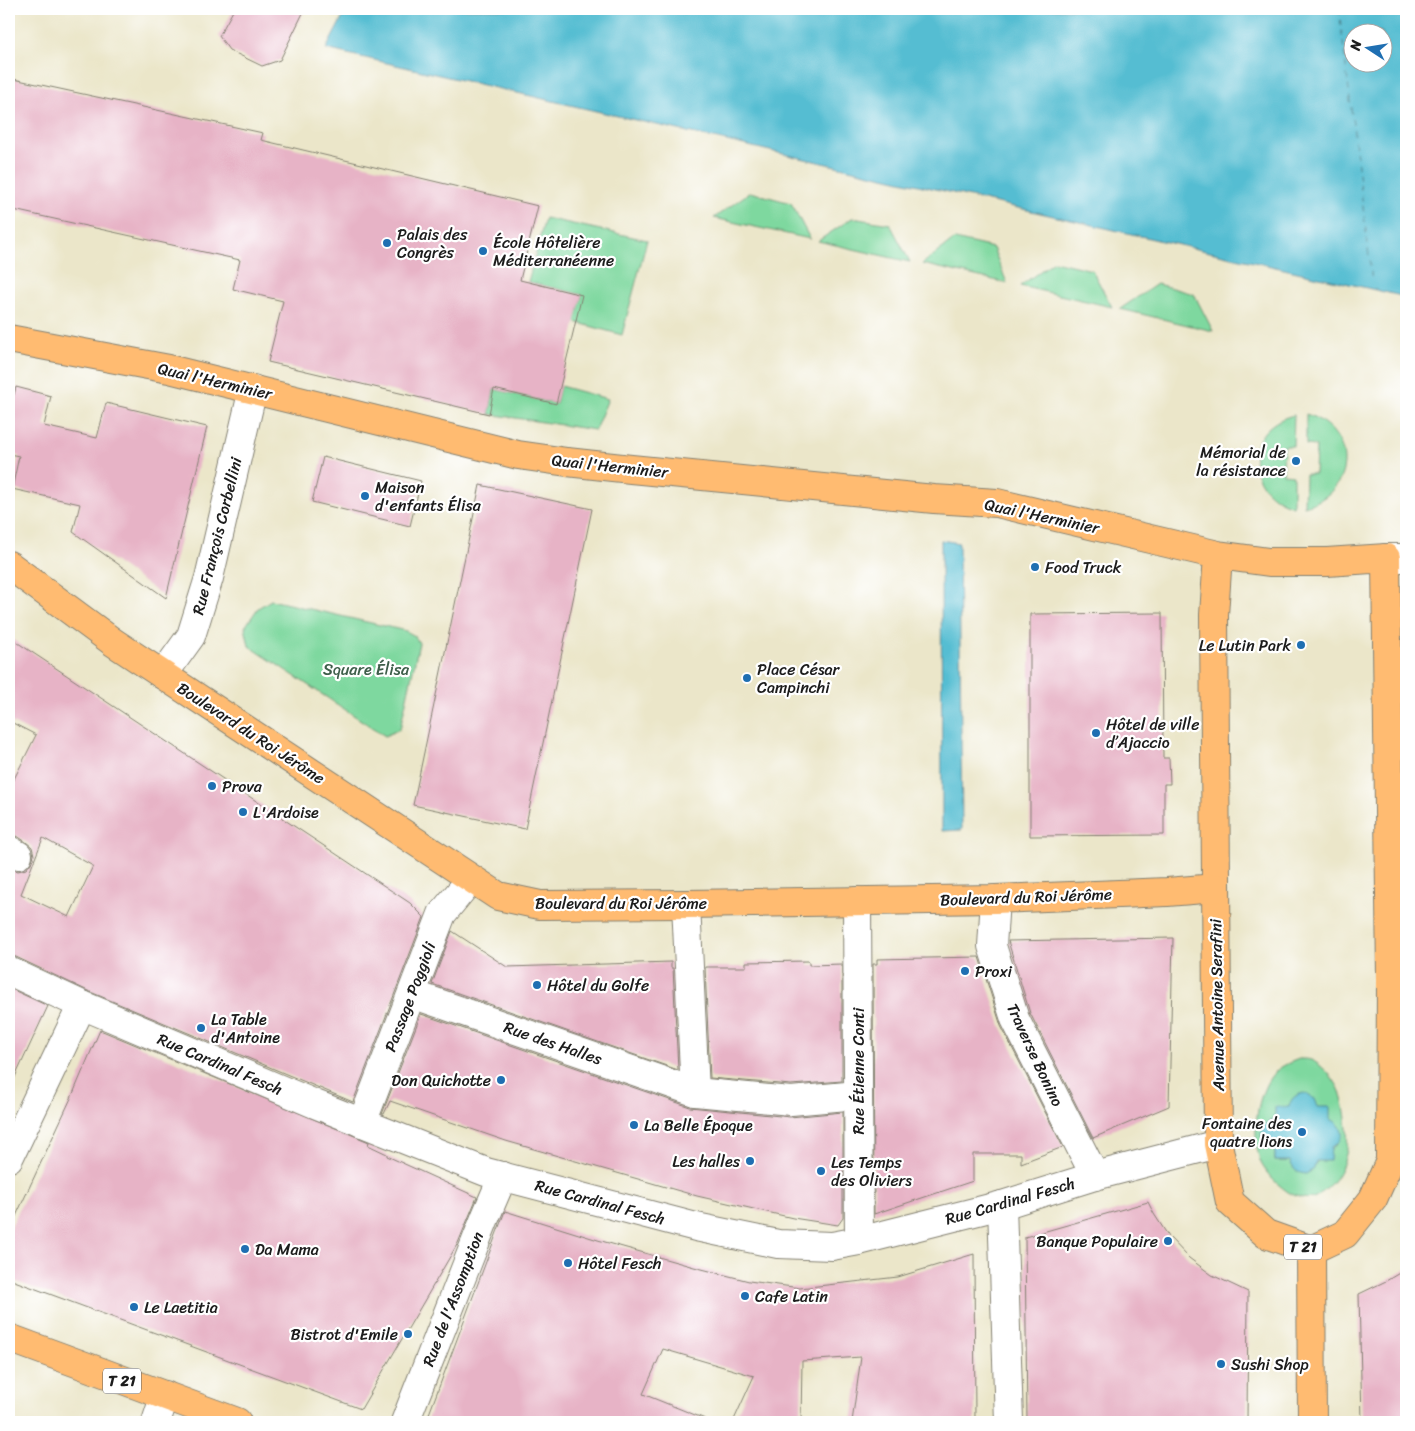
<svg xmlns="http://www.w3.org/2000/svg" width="1415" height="1431" viewBox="0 0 1415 1431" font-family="Sriracha,sans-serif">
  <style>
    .green { fill: #7ed89f; stroke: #4d7a5e; fill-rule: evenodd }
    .water { fill: #55bdd2; stroke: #386c77; fill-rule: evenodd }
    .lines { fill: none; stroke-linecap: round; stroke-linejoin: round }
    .ferry { stroke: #36646e; stroke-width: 1; stroke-dasharray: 6 5; stroke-linecap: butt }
    .building { fill: #e7b3c6; fill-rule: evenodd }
    .minor-casing { stroke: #848172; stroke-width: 30 }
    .major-casing { stroke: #848172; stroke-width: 30 }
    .minor { stroke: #fff; stroke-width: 28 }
    .major { stroke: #ffbb71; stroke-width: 28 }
    .poi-dot { fill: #1f6fb2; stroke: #fff; stroke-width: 2 }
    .labels { text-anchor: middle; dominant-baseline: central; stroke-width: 4.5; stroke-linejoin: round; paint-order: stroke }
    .shield { fill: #fff; stroke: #606060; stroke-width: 1 }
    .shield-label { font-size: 15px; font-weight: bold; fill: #1c1c1c }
    .poi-label { font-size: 16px; fill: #1c1c1c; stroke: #fff; text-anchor: start }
    .street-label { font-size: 16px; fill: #1c1c1c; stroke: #fff }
    .park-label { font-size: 16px; fill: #3e5e4a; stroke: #fff }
  </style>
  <rect width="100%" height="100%" fill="#fff"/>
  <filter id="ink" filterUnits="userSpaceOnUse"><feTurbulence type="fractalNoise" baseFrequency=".02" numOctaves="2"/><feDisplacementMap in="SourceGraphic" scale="10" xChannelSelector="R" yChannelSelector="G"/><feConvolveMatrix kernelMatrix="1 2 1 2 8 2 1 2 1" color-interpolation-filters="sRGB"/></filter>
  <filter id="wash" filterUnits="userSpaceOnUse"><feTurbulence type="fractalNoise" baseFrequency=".0096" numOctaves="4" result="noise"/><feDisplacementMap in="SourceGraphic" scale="20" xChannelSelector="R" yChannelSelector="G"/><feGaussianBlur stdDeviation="1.12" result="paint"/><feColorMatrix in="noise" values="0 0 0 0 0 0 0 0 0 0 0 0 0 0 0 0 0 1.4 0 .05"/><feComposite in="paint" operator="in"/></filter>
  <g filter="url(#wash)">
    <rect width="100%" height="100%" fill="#ebe6c9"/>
    <g class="green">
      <polygon points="750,192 791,203 810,239 714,218"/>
      <polygon points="545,218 647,240 622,335 575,322 582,295 528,282"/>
      <polygon points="852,218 890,224 910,262 818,241"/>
      <polygon points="955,239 993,248 1007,283 922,264"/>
      <polygon points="1054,261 1092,270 1112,307 1020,286"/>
      <polygon points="1157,284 1194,294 1213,331 1120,309"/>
      <polygon points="560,386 608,399 595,430 489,414 494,389 556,404"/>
      <path d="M1306,414C1357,431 1357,493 1304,506L1305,474H1315L1316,446L1306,445Z"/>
      <path d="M1294,415L1293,446H1284L1283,474L1293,475V506C1242,491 1241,427 1294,415Z"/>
      <polygon points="271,600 406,631 415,636 419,643 400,729 385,736 249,646 245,627 258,608"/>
      <path d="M1299,1059C1303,1059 1308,1059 1311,1060C1321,1064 1333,1077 1338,1087C1345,1100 1350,1139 1346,1154C1343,1167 1336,1181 1325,1189C1322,1192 1317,1197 1313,1198C1304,1200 1295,1196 1288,1192C1277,1184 1269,1177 1262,1165C1250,1141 1256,1089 1276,1071C1283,1065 1291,1062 1299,1059ZM1289,1107L1338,1143C1326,1153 1318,1158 1310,1172C1301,1175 1293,1170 1291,1161H1275V1147L1267,1145L1261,1137L1270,1120L1275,1119Z"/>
    </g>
    <g class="water">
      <path d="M347,9H1406V297L326,49ZM1352,32H1382V62H1352Z"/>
      <polygon points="941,540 959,543 962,830 942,831"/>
      <path d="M1304,1093L1315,1099L1318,1107H1330V1119C1338,1122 1342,1127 1342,1135L1338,1143L1331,1147L1330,1161H1316L1314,1169L1306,1174C1296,1173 1293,1169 1290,1161H1275V1147L1264,1142L1261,1133L1265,1124L1275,1119V1107H1289C1291,1098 1295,1095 1304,1093Z"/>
    </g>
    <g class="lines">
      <polyline class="ferry" points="1339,9 1372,281"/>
    </g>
    <g id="blocks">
      <g class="building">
        <polygon points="234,9 305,9 280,60 262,66 229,50 219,36"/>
        <polygon points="9,78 263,133 261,140 538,206 520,280 582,295 556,404 494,389 489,414 268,362 283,301 233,289 240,260 9,209"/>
        <polygon points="16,387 51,396 44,426 97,438 106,403 207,427 166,598 73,532 80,504 12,489 19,456 9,454 9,394 14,395"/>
        <polygon points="323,457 421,481 410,526 312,502"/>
        <polygon points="480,485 592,509 525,829 413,805"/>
        <polygon points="1162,613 1163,758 1169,758 1170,784 1164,784 1164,835 1030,836 1030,614"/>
        <path d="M9,637L410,903L424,917L353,1102L88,991L16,957L9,956V868L18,871L26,869L31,863L34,855L32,847L26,842L17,836L9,834V789L36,735L9,721ZM43,838L93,866L69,917L21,894Z"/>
        <polygon points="452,931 507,967 671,962 671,968 673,968 678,1070 432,984"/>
        <polygon points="1173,938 1169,1106 1093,1138 1030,1013 1008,941"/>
        <polygon points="979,957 1001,1026 1063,1147 1021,1163 1021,1154 973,1154 973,1181 874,1214 873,964 877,964 877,959"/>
        <polygon points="809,961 809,965 842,964 842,1081 791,1085 710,1078 705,967 746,967 746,962"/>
        <polygon points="9,988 48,1006 9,1090"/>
        <polygon points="421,1014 690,1107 790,1117 843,1112 843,1218 838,1225 793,1218 697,1196 506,1141 390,1101 384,1114 382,1114"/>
        <polygon points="100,1030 369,1142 368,1145 387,1154 387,1156 477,1197 458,1243 361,1409 9,1279 9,1231 72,1096"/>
        <polygon points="1148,1202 1154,1214 1169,1237 1189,1258 1212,1275 1248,1292 1247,1422 1027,1422 1025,1237"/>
        <polygon points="505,1211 598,1240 694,1267 749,1281 800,1288 898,1277 974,1254 975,1422 852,1422 861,1357 802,1361 801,1422 733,1422 754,1376 663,1349 643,1394 710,1421 709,1422 426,1422"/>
        <polygon points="1406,1269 1406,1422 1362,1422 1359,1294 1386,1281"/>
      </g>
    </g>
  </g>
  <g filter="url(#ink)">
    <use href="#blocks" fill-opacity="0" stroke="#848172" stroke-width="1"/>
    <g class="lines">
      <g class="minor-casing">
        <g id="minor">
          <polyline points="1386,558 1406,558"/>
          <polyline points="163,675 191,636 209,578 253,389"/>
          <polyline points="9,850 18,855"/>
          <polyline points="995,899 992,946 1015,1019 1095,1176"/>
          <polyline points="857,901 859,1241"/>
          <polyline points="686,904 695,1092"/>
          <polyline points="9,971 82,1005 315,1104 486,1172 696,1227 778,1244 832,1246 859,1241 1002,1205 1095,1176 1218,1144"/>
          <polyline points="412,994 695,1092 791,1101 858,1095"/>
          <polyline points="362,1123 442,914 471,879"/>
          <polyline points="9,1158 82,1005"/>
          <polyline points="1002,1205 1009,1422"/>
          <polyline points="156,1422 165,1395"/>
          <polyline points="405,1422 485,1218 503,1176"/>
        </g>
      </g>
      <g class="major-casing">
        <g id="major">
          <polyline points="9,339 169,369 518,455 567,462 631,469 934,499 997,503 1218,555 1269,562 1327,562 1386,558 1391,980 1390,1161 1373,1199 1345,1234 1311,1250 1266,1234 1230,1202 1218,1144 1214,615 1218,555"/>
          <polyline points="9,565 113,642 498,896 540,905 686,904 995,899 1167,892 1216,888"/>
          <polyline points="1311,1250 1312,1422"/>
          <polyline points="9,1338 237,1422"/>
        </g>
      </g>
      <use href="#minor" class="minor"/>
      <use href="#major" class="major"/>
    </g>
  </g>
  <g class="poi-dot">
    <circle cx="387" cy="243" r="5"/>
    <circle cx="483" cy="251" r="5"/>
    <circle cx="1296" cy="461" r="5"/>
    <circle cx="365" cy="496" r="5"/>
    <circle cx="1035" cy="567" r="5"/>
    <circle cx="1301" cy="645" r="5"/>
    <circle cx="747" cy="678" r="5"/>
    <circle cx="1096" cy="733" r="5"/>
    <circle cx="212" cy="786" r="5"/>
    <circle cx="243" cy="812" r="5"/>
    <circle cx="965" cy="971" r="5"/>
    <circle cx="537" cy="985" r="5"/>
    <circle cx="201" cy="1028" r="5"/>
    <circle cx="501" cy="1080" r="5"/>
    <circle cx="634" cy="1125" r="5"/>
    <circle cx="1302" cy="1132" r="5"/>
    <circle cx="750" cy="1161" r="5"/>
    <circle cx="821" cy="1171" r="5"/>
    <circle cx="1168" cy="1241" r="5"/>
    <circle cx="245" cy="1249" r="5"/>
    <circle cx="568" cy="1263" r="5"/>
    <circle cx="745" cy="1296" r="5"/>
    <circle cx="134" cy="1307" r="5"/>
    <circle cx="408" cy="1334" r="5"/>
    <circle cx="1221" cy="1364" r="5"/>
  </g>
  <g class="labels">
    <g class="shield">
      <rect x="1284" y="1234.5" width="38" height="25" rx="4"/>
      <rect x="103" y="1368.5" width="38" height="25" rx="4"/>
    </g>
    <g class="shield-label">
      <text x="1303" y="1247">T 21</text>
      <text x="122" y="1381">T 21</text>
    </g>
    <g class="poi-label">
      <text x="397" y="234">Palais des<tspan x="397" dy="18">Congrès</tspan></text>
      <text x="493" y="242">École Hôtelière<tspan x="493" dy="18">Méditerranéenne</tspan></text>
      <text x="1286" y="452" text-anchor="end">Mémorial de<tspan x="1286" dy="18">la résistance</tspan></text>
      <text x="375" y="487">Maison<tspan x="375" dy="18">d'enfants Élisa</tspan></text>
      <text x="1045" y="567">Food Truck</text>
      <text x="1291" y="645" text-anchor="end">Le Lutin Park</text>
      <text x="757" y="669">Place César<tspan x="757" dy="18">Campinchi</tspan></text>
      <text x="1106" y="724">Hôtel de ville<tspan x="1106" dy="18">d’Ajaccio</tspan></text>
      <text x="222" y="786">Prova</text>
      <text x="253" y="812">L'Ardoise</text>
      <text x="975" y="971">Proxi</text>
      <text x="547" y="985">Hôtel du Golfe</text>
      <text x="211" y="1019">La Table<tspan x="211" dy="18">d'Antoine</tspan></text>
      <text x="491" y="1080" text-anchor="end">Don Quichotte</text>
      <text x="1292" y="1123" text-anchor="end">Fontaine des<tspan x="1292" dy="18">quatre lions</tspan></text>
      <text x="644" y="1125">La Belle Époque</text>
      <text x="740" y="1161" text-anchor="end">Les halles</text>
      <text x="831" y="1162">Les Temps<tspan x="831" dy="18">des Oliviers</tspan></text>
      <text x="1158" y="1241" text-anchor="end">Banque Populaire</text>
      <text x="255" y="1249">Da Mama</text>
      <text x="578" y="1263">Hôtel Fesch</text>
      <text x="755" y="1296">Cafe Latin</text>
      <text x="144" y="1307">Le Laetitia</text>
      <text x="398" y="1334" text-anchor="end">Bistrot d'Emile</text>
      <text x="1231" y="1364">Sushi Shop</text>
    </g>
    <g class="street-label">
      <text transform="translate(215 381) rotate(13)">Quai l'Herminier</text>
      <text transform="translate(610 466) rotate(6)">Quai l'Herminier</text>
      <text transform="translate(1042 516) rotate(12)">Quai l'Herminier</text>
      <text transform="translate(217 536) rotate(-76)">Rue François Corbellini</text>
      <text transform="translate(251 733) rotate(33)">Boulevard du Roi Jérôme</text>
      <text transform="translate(1026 897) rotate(-2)">Boulevard du Roi Jérôme</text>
      <text x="621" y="903">Boulevard du Roi Jérôme</text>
      <text transform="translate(410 997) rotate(-69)">Passage Poggioli</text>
      <text transform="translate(1217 1005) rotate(-91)">Avenue Antoine Serafini</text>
      <text transform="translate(553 1043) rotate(19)">Rue des Halles</text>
      <text transform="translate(1035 1055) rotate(65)">Traverse Bonino</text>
      <text transform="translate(220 1064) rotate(23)">Rue Cardinal Fesch</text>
      <text transform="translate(858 1071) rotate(-90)">Rue Étienne Conti</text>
      <text transform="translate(1010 1201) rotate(-16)">Rue Cardinal Fesch</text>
      <text transform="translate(600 1202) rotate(15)">Rue Cardinal Fesch</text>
      <text transform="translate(453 1299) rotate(-69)">Rue de l'Assomption</text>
    </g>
    <g class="park-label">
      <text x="366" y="669">Square Élisa</text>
    </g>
  </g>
  <rect width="1415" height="1431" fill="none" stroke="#fff" stroke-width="30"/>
  <g transform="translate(1368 48) rotate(282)"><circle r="24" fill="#ffffff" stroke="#a4a4a4"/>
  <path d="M0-4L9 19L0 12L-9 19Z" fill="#1f6fb2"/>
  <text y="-8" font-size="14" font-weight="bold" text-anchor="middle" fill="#1c1c1c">N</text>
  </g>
</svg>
